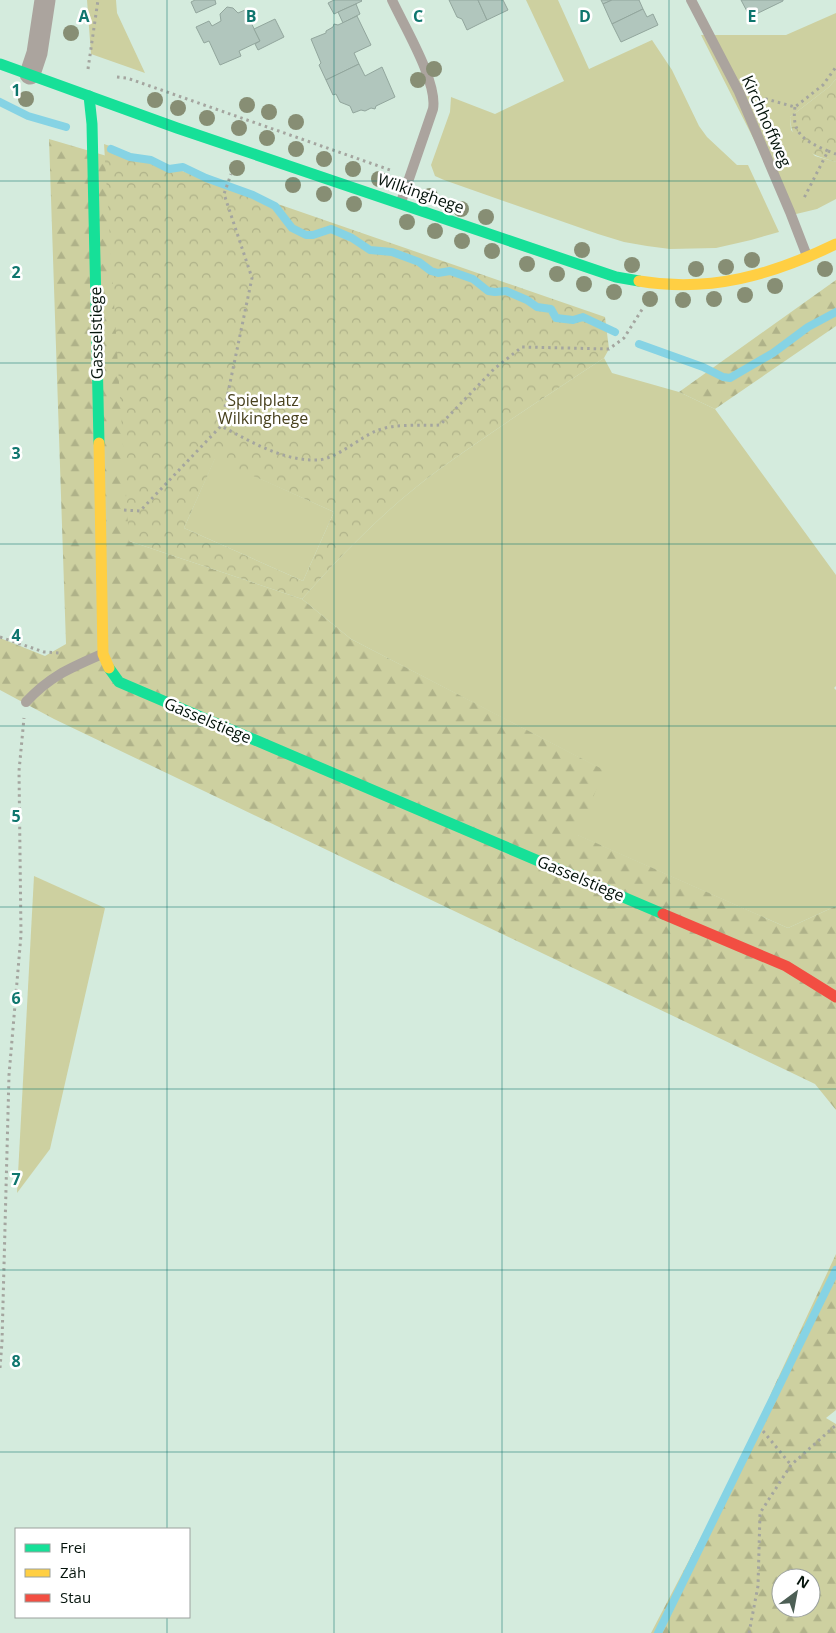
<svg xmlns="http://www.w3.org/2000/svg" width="836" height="1633" viewBox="0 0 836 1633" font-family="'Open Sans',sans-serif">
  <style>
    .green { fill: #cdd0a0 }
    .forest { fill: url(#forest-firs); fill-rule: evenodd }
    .park { fill: url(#park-crowns); fill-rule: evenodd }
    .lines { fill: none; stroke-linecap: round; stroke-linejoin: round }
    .stream { stroke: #86d3e4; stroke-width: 8 }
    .building { fill: #b1c6bd; stroke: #92a69d }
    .path { stroke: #a4a59f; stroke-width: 3; stroke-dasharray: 2.5 4; stroke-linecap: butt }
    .lane { stroke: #aba49e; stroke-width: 10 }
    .street { stroke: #aba49e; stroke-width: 21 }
    .fast { stroke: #16e098; stroke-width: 11 }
    .slow { stroke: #ffcf43; stroke-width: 11 }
    .jam { stroke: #f24e42; stroke-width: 11 }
    .tree { fill: #878e74 }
    .grid { fill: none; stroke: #0f766e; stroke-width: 1; stroke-opacity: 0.55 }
    .labels { text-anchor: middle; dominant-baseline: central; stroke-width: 5; stroke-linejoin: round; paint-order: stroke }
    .street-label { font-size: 16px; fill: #05140c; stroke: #fff }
    .park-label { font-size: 16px; fill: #48411e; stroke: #fff }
    .grid-label { font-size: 16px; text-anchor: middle; font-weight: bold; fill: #0f766e; stroke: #fff; stroke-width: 5; stroke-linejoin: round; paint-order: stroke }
  </style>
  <defs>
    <pattern id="forest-firs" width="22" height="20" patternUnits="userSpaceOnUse" patternTransform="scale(1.25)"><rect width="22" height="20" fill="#cdd0a0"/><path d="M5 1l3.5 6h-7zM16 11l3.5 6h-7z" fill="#afb289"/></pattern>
    <pattern id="park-crowns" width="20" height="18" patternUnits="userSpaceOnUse" patternTransform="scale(1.25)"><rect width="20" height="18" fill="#cdd0a0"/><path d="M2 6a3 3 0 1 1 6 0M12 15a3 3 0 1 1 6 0" fill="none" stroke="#afb289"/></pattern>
  </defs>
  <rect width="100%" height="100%" fill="#d4ebdd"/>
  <g class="green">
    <polygon points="87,0 116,0 117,13 145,73 91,54"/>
    <polygon points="526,0 558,0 589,69 652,40 672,70 699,126 707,137 737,165 748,165 779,232 751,240 716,248 670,249 647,246 624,242 598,234 444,180 435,176 431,165 450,112 451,97 495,114 564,81"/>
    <polygon points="836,13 836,79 829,87 790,117 791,130 815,156 836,162 836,199 817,209 792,215 701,35 786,35"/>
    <path d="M604,358L612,373L679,392L715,409L836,575V686L834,688L836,690V906L788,928L577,835L603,770L351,639L302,599C343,553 387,508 437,471C492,431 548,395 604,358Z"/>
    <polygon points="215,458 334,512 303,581 184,528"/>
    <polygon points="34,876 105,908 50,1149 17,1193"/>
  </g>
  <g class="forest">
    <polygon points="49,139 185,179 129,541 302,599 351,639 604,770 578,835 788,928 836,906 836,1110 815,1084 54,719 0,690 0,638 45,656 66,644"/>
    <polygon points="836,280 836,326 715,409 679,392"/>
    <path d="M836,1254V1410L826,1418L836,1424V1633H651L755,1434L772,1391ZM781,1578H811V1608H781Z"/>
  </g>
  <g class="park">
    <path d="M836,79V162C809,154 792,148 790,117L829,87Z"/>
    <path d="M104,144L605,317L609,349L604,358C548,395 492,431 437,471C387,508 343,553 302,599L129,541ZM215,459L334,512L303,581L184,528Z"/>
  </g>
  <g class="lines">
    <g class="stream">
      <polyline points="0,102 28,116 66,127"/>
      <polyline points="111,149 130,157 151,160 169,169 183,167 206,178 253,195 275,206 292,228 306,235 313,235 331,229 352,238 370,250 392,252 419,262 431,271 438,273 450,271 473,279 488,291 495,292 506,291 527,300 537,307 551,309 556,318 573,320 583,317 615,332"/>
      <polyline points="639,344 703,367 723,377 730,378 773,353 808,327 836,312"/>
      <polyline points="658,1633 836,1270"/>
    </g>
  </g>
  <g class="building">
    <polygon points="195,0 215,0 216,4 196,13 191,2"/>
    <polygon points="334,0 361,0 362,1 334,14 328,3"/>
    <polygon points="449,0 478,0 487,20 467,30 462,19 457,17"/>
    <polygon points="478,0 503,0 508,10 487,20"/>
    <polygon points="601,0 612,0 603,4"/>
    <polygon points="612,0 639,0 643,9 612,24 603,4"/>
    <polygon points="741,0 783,0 783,1 750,17"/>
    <polygon points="356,4 360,14 343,23 338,12"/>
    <polygon points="227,7 233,8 238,13 245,10 260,41 239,51 241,56 220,65 209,41 204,43 196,27 209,21 212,26 221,21 220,14"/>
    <polygon points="643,9 647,17 653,14 658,25 621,42 612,24"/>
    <polygon points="357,16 371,45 354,53 359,64 326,80 319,65 321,63 311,39 326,33 326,31 333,27 334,24 338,25"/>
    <polygon points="275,19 284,37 258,50 255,44 260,41 254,29"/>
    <polygon points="359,64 365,76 382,67 395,97 376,106 375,109 371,108 365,111 361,110 353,113 350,106 340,102 336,94 333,95 326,80"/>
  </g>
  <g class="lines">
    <g class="path">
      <polyline points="88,69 98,0"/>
      <polyline points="117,77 127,78 393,171"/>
      <polyline points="759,97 795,107 823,85 836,67"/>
      <path d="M795,107C791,134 805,141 828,151L803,200"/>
      <polyline points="828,151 836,154"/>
      <polyline points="221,426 252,278 224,194 231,174"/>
      <path d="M124,510L140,511L221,426C252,442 282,461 318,460C336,459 359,438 376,431C395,423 419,426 440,425L494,369L522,347L609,349L624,338L643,308"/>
      <polyline points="0,637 44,652 59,653"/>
      <polyline points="0,1368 2,1342 9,1075 21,935 19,771 24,718"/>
      <polyline points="763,1431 791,1465"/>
      <polyline points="749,1633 758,1586 760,1513 791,1465 836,1425"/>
    </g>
    <g class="lane">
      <path d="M392,0C404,26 438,82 433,109L401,202"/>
      <polyline points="691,0 739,92 790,212 807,256"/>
      <path d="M26,702C50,676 70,668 102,654"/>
    </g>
    <polyline class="street" points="30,74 37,53 45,0"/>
    <g class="fast">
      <polyline points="0,64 177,128 616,277 639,281"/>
      <polyline points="89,96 92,124 99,443"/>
      <polyline points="109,668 119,682 663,914"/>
    </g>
    <g class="slow">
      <path d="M639,281C710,293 772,275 836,244"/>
      <polyline points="99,443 103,654 109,668"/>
    </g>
    <polyline class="jam" points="663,914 786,966 836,997"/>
  </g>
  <g class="tree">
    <circle cx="71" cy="33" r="8"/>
    <circle cx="434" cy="69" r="8"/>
    <circle cx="418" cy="80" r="8"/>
    <circle cx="26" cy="99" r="8"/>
    <circle cx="155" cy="100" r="8"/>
    <circle cx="247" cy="105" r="8"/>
    <circle cx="178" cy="108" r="8"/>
    <circle cx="269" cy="112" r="8"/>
    <circle cx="207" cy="118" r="8"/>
    <circle cx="296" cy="122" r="8"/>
    <circle cx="239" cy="128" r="8"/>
    <circle cx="267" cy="138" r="8"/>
    <circle cx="296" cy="149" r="8"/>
    <circle cx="324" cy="159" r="8"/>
    <circle cx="237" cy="168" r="8"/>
    <circle cx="353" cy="169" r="8"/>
    <circle cx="379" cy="179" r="8"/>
    <circle cx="293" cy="185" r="8"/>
    <circle cx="324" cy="194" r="8"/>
    <circle cx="430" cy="196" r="8"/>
    <circle cx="354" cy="204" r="8"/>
    <circle cx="461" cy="209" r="8"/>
    <circle cx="486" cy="217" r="8"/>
    <circle cx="407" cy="222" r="8"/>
    <circle cx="435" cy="231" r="8"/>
    <circle cx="462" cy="241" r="8"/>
    <circle cx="582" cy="250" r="8"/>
    <circle cx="492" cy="251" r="8"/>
    <circle cx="752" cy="260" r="8"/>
    <circle cx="527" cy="264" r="8"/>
    <circle cx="632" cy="265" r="8"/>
    <circle cx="726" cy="267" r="8"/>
    <circle cx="696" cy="269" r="8"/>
    <circle cx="825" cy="269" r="8"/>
    <circle cx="557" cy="274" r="8"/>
    <circle cx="584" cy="284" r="8"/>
    <circle cx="775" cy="286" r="8"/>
    <circle cx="614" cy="292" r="8"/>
    <circle cx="745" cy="295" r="8"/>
    <circle cx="650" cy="299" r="8"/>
    <circle cx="714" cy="299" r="8"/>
    <circle cx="683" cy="300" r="8"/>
  </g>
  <path class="grid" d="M167,0V1529M334,0V1633M502,0V1633M669,0V1633M0,181H836M0,363H836M0,544H836M0,726H836M0,907H836M0,1089H836M0,1270H836M0,1452H836M167,1617V1633"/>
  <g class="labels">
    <g class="street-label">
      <text transform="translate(767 121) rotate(66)">Kirchhoffweg</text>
      <text transform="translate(421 193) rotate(19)">Wilkinghege</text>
      <text transform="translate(96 333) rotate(-91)">Gasselstiege</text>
      <text transform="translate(208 720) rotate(23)">Gasselstiege</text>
      <text transform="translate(581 878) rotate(23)">Gasselstiege</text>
    </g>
    <g class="park-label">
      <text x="263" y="400">Spielplatz<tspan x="263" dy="18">Wilkinghege</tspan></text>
    </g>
  </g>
  <g class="grid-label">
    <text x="84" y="22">A</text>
    <text x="251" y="22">B</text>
    <text x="418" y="22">C</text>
    <text x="585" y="22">D</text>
    <text x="752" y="22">E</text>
    <text x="16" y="96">1</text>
    <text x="16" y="278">2</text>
    <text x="16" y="459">3</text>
    <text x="16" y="641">4</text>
    <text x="16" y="822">5</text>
    <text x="16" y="1004">6</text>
    <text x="16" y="1185">7</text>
    <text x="16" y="1367">8</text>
  </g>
  <rect x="15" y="1528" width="175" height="90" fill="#ffffff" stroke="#9ba19e"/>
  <rect x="25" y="1544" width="25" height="8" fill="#16e098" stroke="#9ba19e"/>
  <text x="60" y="1553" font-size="15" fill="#05140c">Frei</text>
  <rect x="25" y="1569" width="25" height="8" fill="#ffcf43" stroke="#9ba19e"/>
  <text x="60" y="1578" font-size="15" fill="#05140c">Zäh</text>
  <rect x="25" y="1594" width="25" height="8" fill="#f24e42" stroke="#9ba19e"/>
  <text x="60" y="1603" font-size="15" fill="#05140c">Stau</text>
  <g transform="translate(796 1593) rotate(32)"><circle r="24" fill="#ffffff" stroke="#9ba19e"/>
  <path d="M0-4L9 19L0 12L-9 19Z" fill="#4d5f55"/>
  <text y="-8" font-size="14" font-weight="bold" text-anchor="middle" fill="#05140c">N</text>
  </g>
</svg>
